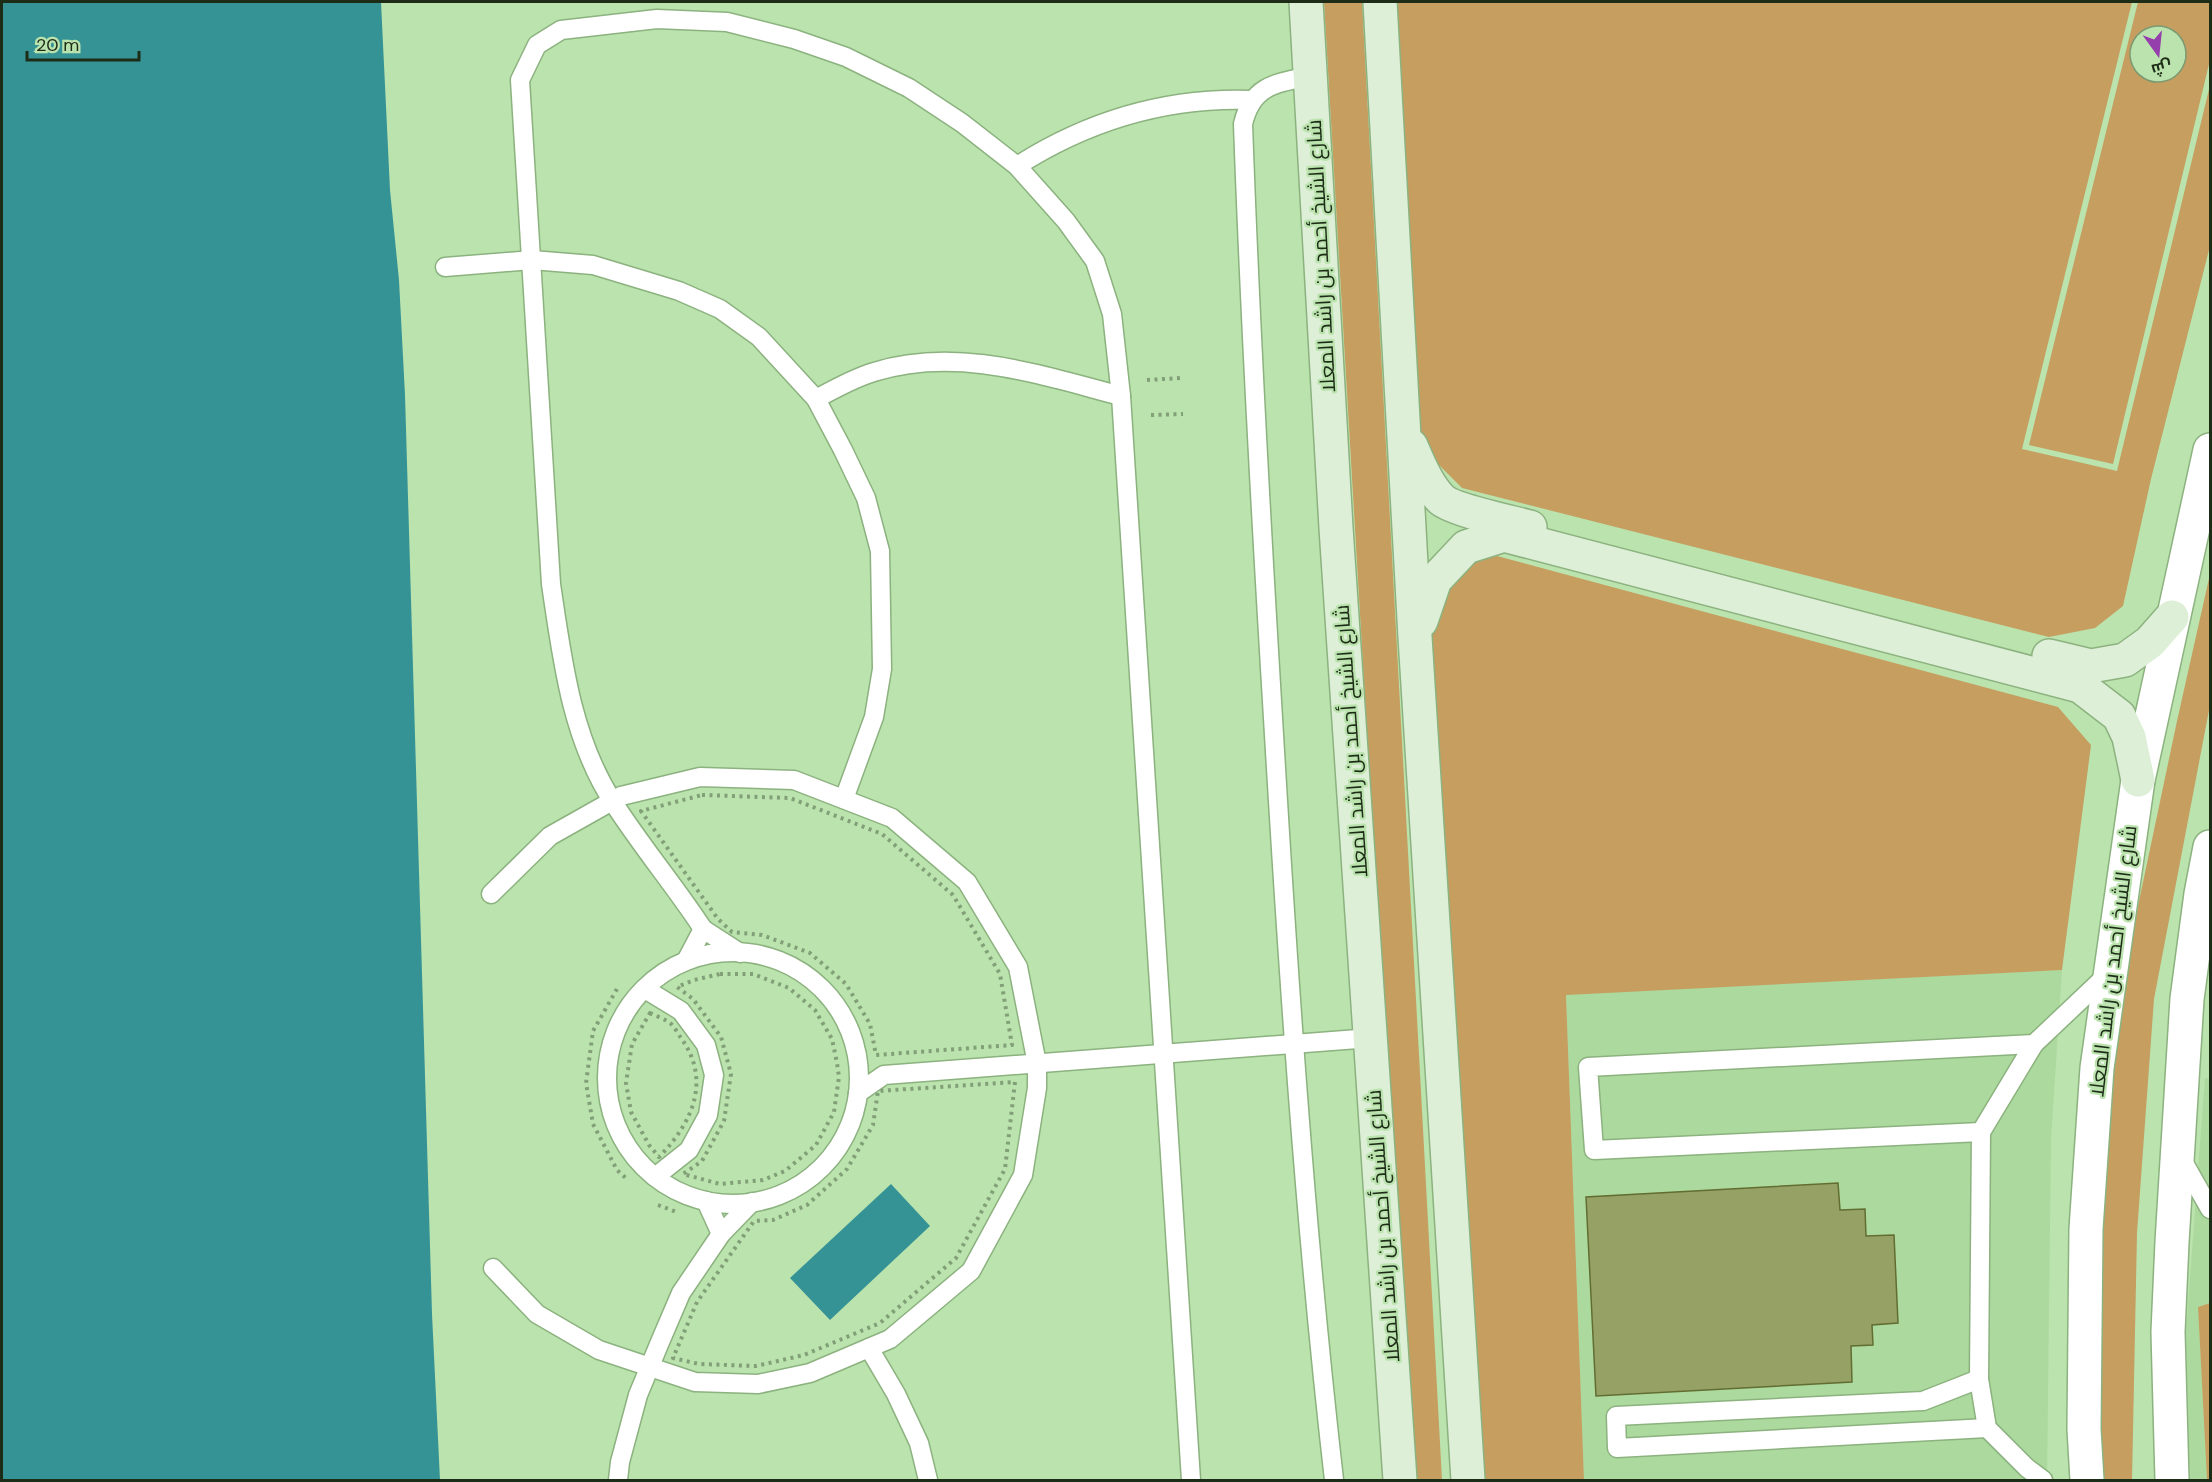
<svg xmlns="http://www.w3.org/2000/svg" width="2212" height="1482" viewBox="0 0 2212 1482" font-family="'DM Sans',Cairo,sans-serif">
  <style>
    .built { fill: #acd99d }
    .green { fill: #c59e60; fill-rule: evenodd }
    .water { fill: #359396 }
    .building { fill: #95a165; stroke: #626d32; stroke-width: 1.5 }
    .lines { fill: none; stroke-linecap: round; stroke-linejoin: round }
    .service-casing { stroke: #8cb27f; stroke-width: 21 }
    .tertiary-casing { stroke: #8cb27f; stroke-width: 36 }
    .secondary-casing { stroke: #8cb27f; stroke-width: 36 }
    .path { stroke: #81a077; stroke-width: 4; stroke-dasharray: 3 4.5; stroke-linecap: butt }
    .service { stroke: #fff; stroke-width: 18 }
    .tertiary { stroke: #fff; stroke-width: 33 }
    .secondary { stroke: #deefd8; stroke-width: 33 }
    .labels { text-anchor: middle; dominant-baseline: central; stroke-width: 4.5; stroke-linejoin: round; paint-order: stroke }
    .street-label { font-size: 21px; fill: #1d2c17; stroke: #bbe3ae }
  </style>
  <rect width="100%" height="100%" fill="#bbe3ae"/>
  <g class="built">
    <polygon points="2062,970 2051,1140 2047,1480 1584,1480 1566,994"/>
    <polygon points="2205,1078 2210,1079 2210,1303 2198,1307 2207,1480 2190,1480 2186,1331"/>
  </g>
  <g class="green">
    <polygon points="1324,2 1362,2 1442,1480 1411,1480"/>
    <polygon points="1392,2 2132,2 2022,449 2117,471 2210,85 2210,246 2151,479 2123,606 2095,628 2049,637 1462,488 1437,463 1415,427"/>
    <path d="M2138,2H2210V60L2113,464L2029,445ZM2140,36H2176V72H2140Z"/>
    <polygon points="1497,556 2058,707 2091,745 2062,970 1566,995 1584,1480 1474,1480 1425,632 1450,569"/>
    <polygon points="2210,574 2210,705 2154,999 2137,1233 2132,1480 2100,1480 2102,1230 2118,1001 2177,721"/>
    <polygon points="2210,1303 2210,1480 2207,1480 2198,1307"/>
  </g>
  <g class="water">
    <polygon points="2,2 381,2 390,190 399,280 405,395 432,1314 440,1480 2,1480"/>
    <polygon points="891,1184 930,1226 830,1320 790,1278"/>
  </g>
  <polygon class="building" points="1838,1183 1840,1210 1865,1209 1866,1236 1894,1235 1898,1323 1872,1325 1873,1345 1851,1346 1852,1382 1596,1396 1586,1197"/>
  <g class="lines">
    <g class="service-casing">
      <g id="service">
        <path d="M1311,76C1276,83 1252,85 1243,124C1250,322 1261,520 1273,718C1288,972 1305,1227 1334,1480"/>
        <path d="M1017,166C1089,120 1167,97 1252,100"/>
        <polyline points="445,267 532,260 593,265 679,291 720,309 759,337 816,399 843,450 866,498 880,551 882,669 874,717 844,799"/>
        <path d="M816,399C834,389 854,378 874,372C957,346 1040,375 1121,396"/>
        <polyline points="491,894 550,836 621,796 700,777 794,780 892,818 967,882 1018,967 1037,1064 1037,1088 1023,1175 971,1271 890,1339 810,1373 758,1384 695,1382 599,1350 537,1314 493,1268"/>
        <path d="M703,929C675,886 641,846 613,802C571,737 562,658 551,584L520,80L537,45L561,30L657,19L727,22L794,39L846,57L909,88L962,123L1017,166L1066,221L1095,261L1112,314L1121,396L1191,1480"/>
        <circle cx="733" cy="1078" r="126"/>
        <polyline points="686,961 703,929 740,953"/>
        <polyline points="645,989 681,1011 706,1045 714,1075 708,1115 689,1150 655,1177"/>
        <polyline points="858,1093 884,1075 1371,1038"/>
        <polyline points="1981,1132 1594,1150 1588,1067 2034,1044 2108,974"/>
        <polyline points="2180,1156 2210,1209"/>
        <polyline points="706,1201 721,1234 752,1202"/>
        <polyline points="869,1348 896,1394 919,1443 928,1480"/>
        <polyline points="1979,1379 1987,1428 2027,1468 2043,1480"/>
        <polyline points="1987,1428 1617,1448 1616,1416 1923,1401 1979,1379 1981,1132 2034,1044"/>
        <polyline points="618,1480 620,1462 638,1395 660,1342 681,1293 721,1234"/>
      </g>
    </g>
    <g class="tertiary-casing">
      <g id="tertiary">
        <polyline points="2087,1480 2084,1429 2086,1229 2097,1068 2138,780 2210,450"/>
        <polyline points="2172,1480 2168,1332 2172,1242 2187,999 2201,894 2210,847"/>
      </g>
    </g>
    <g class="secondary-casing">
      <g id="secondary">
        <polyline points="1306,2 1336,528 1400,1480"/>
        <polyline points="1380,2 1415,637 1468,1480"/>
        <path d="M1411,446C1419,464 1427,485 1441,499C1451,509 1513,523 1530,527"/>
        <polyline points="1421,621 1435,580 1466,547 1504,535 2080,686 2119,716 2129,737 2138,780"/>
        <polyline points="2049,656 2091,666 2125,660 2150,642 2172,617"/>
      </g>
    </g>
    <g class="path">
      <polyline points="1147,380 1181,378"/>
      <polyline points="1151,415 1183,414"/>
      <polygon points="702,795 790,798 882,834 953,895 1000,974 1012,1045 876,1055 870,1024 846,984 810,953 762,935 732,932 718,919 641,811"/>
      <polygon points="720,974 753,974 789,988 815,1010 832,1039 837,1063 839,1077 834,1112 816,1145 785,1171 763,1180 720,1184 683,1174 702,1161 724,1121 731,1074 721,1037 693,999 677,987 694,980"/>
      <polyline points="617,989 593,1031 586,1083 593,1124 617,1170 627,1179"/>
      <path d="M650,1013C656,1016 665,1019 670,1023C675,1027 678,1034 681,1038C712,1081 692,1123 659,1157L649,1145L631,1112L626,1083L632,1044Z"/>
      <polygon points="1015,1082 1005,1169 956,1258 880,1323 804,1355 756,1366 699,1364 673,1358 697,1302 754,1221 773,1220 807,1205 847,1169 873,1125 878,1091"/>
      <polyline points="658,1205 679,1213"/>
    </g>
    <use href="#service" class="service"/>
    <use href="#tertiary" class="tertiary"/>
    <use href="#secondary" class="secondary"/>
  </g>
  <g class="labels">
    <g class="street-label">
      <text transform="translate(1321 256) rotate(-93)">شارع الشيخ أحمد بن راشد المعلا</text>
      <text transform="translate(1351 741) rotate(-94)">شارع الشيخ أحمد بن راشد المعلا</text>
      <text transform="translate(2113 961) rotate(-83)">شارع الشيخ أحمد بن راشد المعلا</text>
      <text transform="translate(1383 1226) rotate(-94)">شارع الشيخ أحمد بن راشد المعلا</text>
    </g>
  </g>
  <rect width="2212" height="1482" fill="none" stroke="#1d2c17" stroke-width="6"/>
  <g transform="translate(2158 54) rotate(165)"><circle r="28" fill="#bbe3ae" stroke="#7c9a72" stroke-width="1.5"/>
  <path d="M0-4.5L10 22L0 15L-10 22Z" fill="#943fac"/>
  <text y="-9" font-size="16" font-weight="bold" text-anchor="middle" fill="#1d2c17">ش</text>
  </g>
  <path d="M27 51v9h112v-9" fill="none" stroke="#1d2c17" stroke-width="3"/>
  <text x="36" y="51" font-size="18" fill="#1d2c17" stroke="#bbe3ae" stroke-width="4.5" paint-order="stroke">20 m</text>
</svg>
